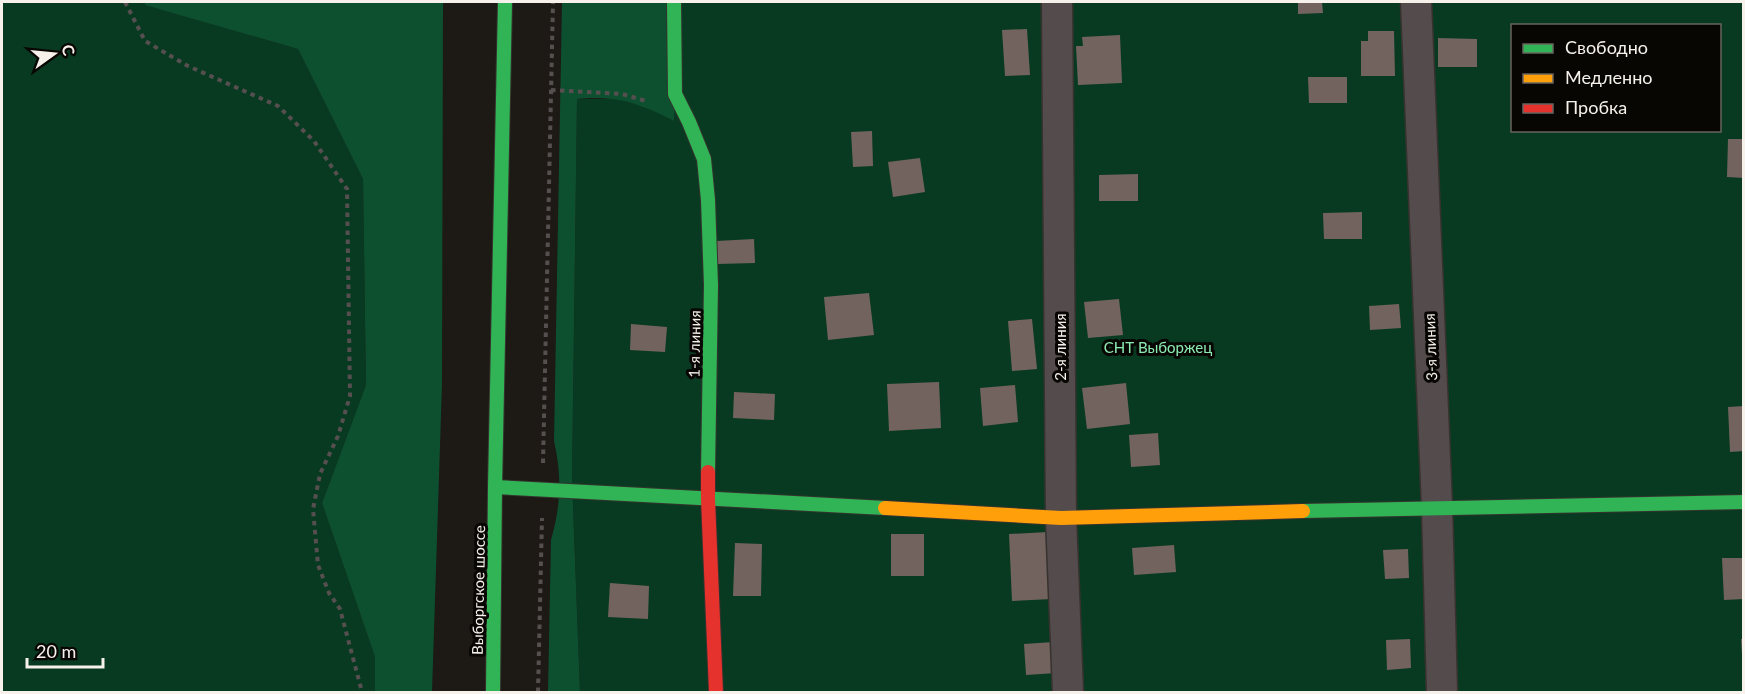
<svg xmlns="http://www.w3.org/2000/svg" width="1745" height="694" viewBox="0 0 1745 694" font-family="Lato,sans-serif">
  <style>
    .green { fill: #083a21; fill-rule: evenodd }
    .forest { fill: #0d5030 }
    .building { fill: #73635e }
    .lines { fill: none; stroke-linecap: round; stroke-linejoin: round }
    .street-casing { stroke: #36332f; stroke-width: 33 }
    .fast-casing { stroke: #36332f; stroke-width: 16 }
    .slow-casing { stroke: #36332f; stroke-width: 16 }
    .jam-casing { stroke: #36332f; stroke-width: 16 }
    .path { stroke: #564f4f; stroke-width: 4; stroke-dasharray: 4.5 4.5; stroke-linecap: butt }
    .street { stroke: #544b4c; stroke-width: 30 }
    .fast { stroke: #30b455; stroke-width: 14 }
    .slow { stroke: #ff9f0a; stroke-width: 14 }
    .jam { stroke: #e5322d; stroke-width: 14 }
    .labels { text-anchor: middle; dominant-baseline: central; stroke-width: 6; stroke-linejoin: round; paint-order: stroke }
    .street-label { font-size: 15px; fill: #f6f1ea; stroke: #080603 }
    .park-label { font-size: 15px; fill: #8bebb1; stroke: #080603 }
  </style>
  <rect width="100%" height="100%" fill="#1d1914"/>
  <g class="green">
    <polygon points="2,2 145,2 146,5 298,49 363,179 366,385 322,503 375,657 375,692 2,692"/>
    <path d="M674,2H1743V692H580L572,479L577,99H617L645,106L674,121ZM1512,26H1720V130H1512Z"/>
  </g>
  <g class="forest">
    <polygon points="145,2 443,2 442,384 432,692 375,692 375,657 322,503 366,385 363,179 298,49 145,5"/>
    <path d="M562,2H674V121C639,103 617,95 577,99L572,479L580,692H548L551,540C561,505 562,476 554,441Z"/>
  </g>
  <g class="building">
    <polygon points="1298,2 1322,2 1323,13 1298,14"/>
    <polygon points="1027,29 1030,75 1005,76 1002,30"/>
    <polygon points="1368,31 1394,31 1395,76 1361,76 1361,41 1368,41"/>
    <polygon points="1120,35 1122,83 1078,85 1076,46 1083,46 1082,37"/>
    <polygon points="1438,38 1477,39 1477,67 1438,67"/>
    <polygon points="1308,77 1347,77 1347,103 1309,103"/>
    <polygon points="872,131 873,166 853,167 851,132"/>
    <polygon points="1728,139 1744,139 1744,178 1727,177"/>
    <polygon points="920,158 925,192 893,197 888,162"/>
    <polygon points="1138,174 1138,201 1099,201 1099,175"/>
    <polygon points="1362,212 1362,239 1324,239 1323,213"/>
    <polygon points="754,239 755,263 717,264 716,241"/>
    <polygon points="869,293 874,335 828,340 824,297"/>
    <polygon points="1119,299 1123,335 1088,338 1084,302"/>
    <polygon points="1399,304 1401,328 1370,330 1369,306"/>
    <polygon points="1032,319 1037,369 1012,371 1008,321"/>
    <polygon points="631,324 667,327 665,352 630,350"/>
    <polygon points="939,382 941,428 889,431 887,384"/>
    <polygon points="1126,383 1130,424 1087,429 1082,388"/>
    <polygon points="1015,385 1018,422 983,426 980,388"/>
    <polygon points="734,392 775,394 774,420 733,418"/>
    <polygon points="1744,406 1744,451 1730,452 1728,407"/>
    <polygon points="1158,433 1160,465 1131,467 1129,435"/>
    <polygon points="1048,532 1052,599 1012,601 1009,534"/>
    <rect x="891" y="534" width="33" height="42"/>
    <polygon points="735,543 762,544 761,596 733,596"/>
    <polygon points="1174,545 1176,572 1134,575 1132,548"/>
    <polygon points="1408,549 1409,578 1385,579 1383,550"/>
    <polygon points="1722,558 1744,558 1744,599 1724,600"/>
    <polygon points="610,583 649,586 648,619 608,617"/>
    <polygon points="1410,639 1411,668 1387,670 1386,640"/>
    <polygon points="1741,639 1744,639 1744,655 1742,655"/>
    <polygon points="1053,642 1056,673 1026,675 1024,644"/>
  </g>
  <g class="lines">
    <g class="street-casing">
      <g id="street">
        <polyline points="1057,2 1061,518 1068,692"/>
        <polyline points="1416,2 1437,507 1442,692"/>
      </g>
    </g>
    <g class="fast-casing">
      <g id="fast">
        <polyline points="674,2 675,94 689,122 704,159 708,200 711,285 708,472"/>
        <polyline points="495,487 885,508"/>
        <polyline points="1303,511 1744,502"/>
        <polyline points="493,692 495,487 505,2"/>
      </g>
    </g>
    <g class="slow-casing">
      <polyline id="slow" points="885,508 1061,518 1303,511"/>
    </g>
    <g class="jam-casing">
      <polyline id="jam" points="708,472 708,499 716,692"/>
    </g>
    <g class="path">
      <polyline points="125,2 145,41 188,66 278,106 314,141 347,189 350,396 338,436 320,474 313,509 318,565 329,593 340,609 362,692"/>
      <polyline points="551,90 622,94 646,101"/>
      <polyline points="543,463 553,2"/>
      <polyline points="538,692 542,518"/>
    </g>
    <use href="#street" class="street"/>
    <use href="#fast" class="fast"/>
    <use href="#slow" class="slow"/>
    <use href="#jam" class="jam"/>
  </g>
  <g class="labels">
    <g class="street-label">
      <text transform="translate(694 344) rotate(-89)">1-я линия</text>
      <text transform="translate(1060 347) rotate(-90)">2-я линия</text>
      <text transform="translate(1430 347) rotate(-92)">3-я линия</text>
      <text transform="translate(478 590) rotate(-89)">Выборгское шоссе</text>
    </g>
    <g class="park-label">
      <text x="1158" y="347">СНТ Выборжец</text>
    </g>
  </g>
  <rect width="1745" height="694" fill="none" stroke="#f6f1ea" stroke-width="6"/>
  <rect x="1511" y="24" width="210" height="108" fill="#080603" stroke="#67645f" stroke-width="1.5"/>
  <rect x="1523" y="44" width="30" height="9" fill="#30b455" stroke="#67645f" stroke-width="1.5"/>
  <text x="1565" y="54" font-size="18" fill="#f6f1ea">Свободно</text>
  <rect x="1523" y="74" width="30" height="9" fill="#ff9f0a" stroke="#67645f" stroke-width="1.5"/>
  <text x="1565" y="84" font-size="18" fill="#f6f1ea">Медленно</text>
  <rect x="1523" y="104" width="30" height="9" fill="#e5322d" stroke="#67645f" stroke-width="1.5"/>
  <text x="1565" y="114" font-size="18" fill="#f6f1ea">Пробка</text>
  <g transform="translate(54 54) rotate(75)" stroke="#080603" stroke-width="4.5" paint-order="stroke">
  <path d="M0-4.5L10 22L0 15L-10 22Z" fill="#f6f1ea"/>
  <text y="-9" font-size="16" font-weight="bold" text-anchor="middle" fill="#f6f1ea">С</text>
  </g>
  <path d="M27 658v9h76v-9" fill="none" stroke="#f6f1ea" stroke-width="3"/>
  <text x="36" y="658" font-size="18" fill="#f6f1ea" stroke="#080603" stroke-width="4.5" paint-order="stroke">20 m</text>
</svg>
